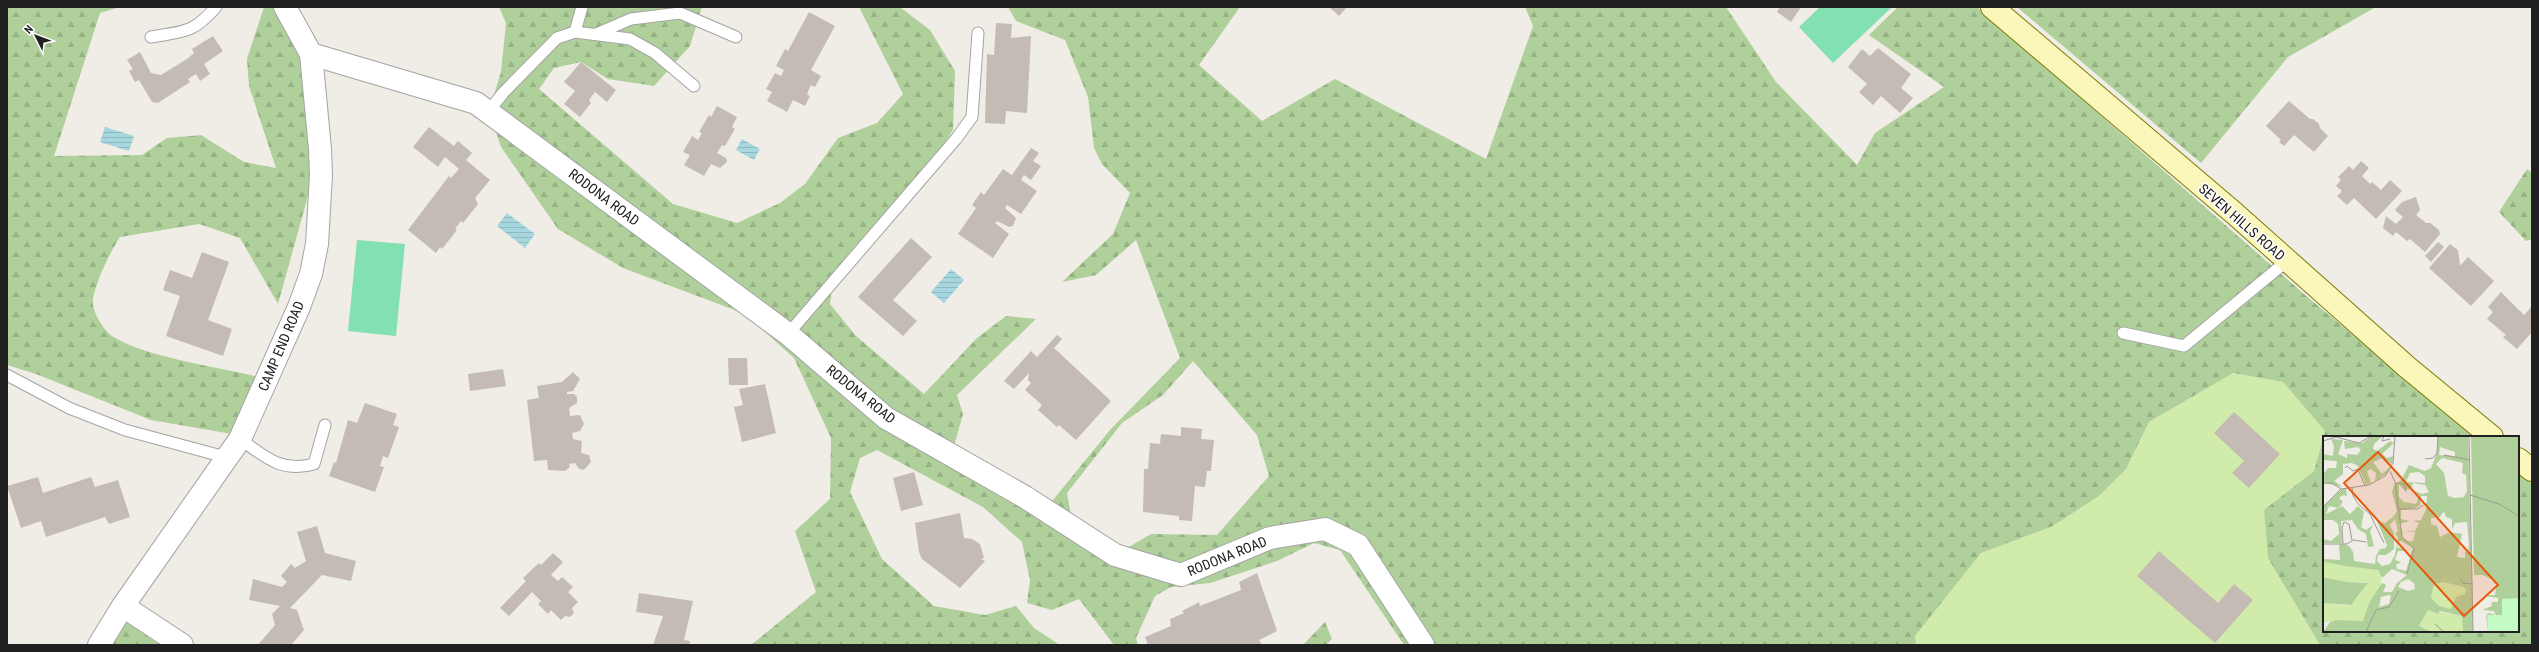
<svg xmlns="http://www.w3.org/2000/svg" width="2539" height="652" viewBox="0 0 2539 652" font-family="'Roboto Condensed',sans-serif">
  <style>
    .grass { fill: #d1ebab }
    .forest { fill: url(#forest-firs); fill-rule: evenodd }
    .pitch { fill: #83e0b3 }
    .water { fill: url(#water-rules) }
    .building { fill: #c5bbb5 }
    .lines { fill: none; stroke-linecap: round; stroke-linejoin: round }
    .service-casing { stroke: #a4a4a4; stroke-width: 13 }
    .minor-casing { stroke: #a4a4a4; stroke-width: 24 }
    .secondary-casing { stroke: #797a03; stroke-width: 24 }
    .service { stroke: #fff; stroke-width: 11 }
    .minor { stroke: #fff; stroke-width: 22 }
    .secondary { stroke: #fbf7ba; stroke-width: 22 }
    .labels { text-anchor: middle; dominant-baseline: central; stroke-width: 3; stroke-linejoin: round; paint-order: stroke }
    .street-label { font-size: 14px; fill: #202020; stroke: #fff }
    .inset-road { fill: none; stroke: #9d9a97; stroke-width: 1 }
    .view { fill: #e8590c; fill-opacity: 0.15; stroke: #e8590c; stroke-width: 2 }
    .inset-edge { fill: none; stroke: #202020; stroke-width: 2 }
  </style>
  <defs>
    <pattern id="forest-firs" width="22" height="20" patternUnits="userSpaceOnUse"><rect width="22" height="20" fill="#afd09a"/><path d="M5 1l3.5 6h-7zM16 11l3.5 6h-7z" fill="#96b284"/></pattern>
    <pattern id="water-rules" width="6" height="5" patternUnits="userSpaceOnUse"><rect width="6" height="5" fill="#a6d7df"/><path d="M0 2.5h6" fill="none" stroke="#8fb8bf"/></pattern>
  </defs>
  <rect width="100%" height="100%" fill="#f0ece6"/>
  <polygon class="grass" points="2233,373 2283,382 2325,431 2314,471 2264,510 2268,558 2320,645 1916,645 1914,636 1981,553 2051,527 2099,496 2126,469 2149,422"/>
  <g class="forest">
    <path d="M7,7H120L100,13L54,156L142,155L167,138L201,135L244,162L276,168L249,86L247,59L264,7H275L294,37L313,105L311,185L278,304L240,238L199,224L120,237C110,252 96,281 93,299C91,310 103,330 112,336C144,357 219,367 259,377L232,434L151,420L36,374L7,365Z"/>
    <path d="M499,7H702L690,46L654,86L608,79L581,62L554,68L539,89L673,204L737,223L780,203L805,184L838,138L877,123L903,94L859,7H900L930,30L955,71L953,130L926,172L833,278L830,304L856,336L924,394L976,339L1006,316L1036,319L957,395L963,414L951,457L1025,497L1053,500L1110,430L1180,358L1136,240L1096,275L1062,282L1113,234L1130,193L1102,164L1094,148L1088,97L1065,40L1016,21L1008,7H1240L1199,65L1262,121L1335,79L1486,159L1533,26L1525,7H1726L1776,82L1857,165L1875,133L1944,87L1869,35L1898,7H1977L2305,295L2476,437H2324V631H2518V471L2532,483V645H2320L2268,558L2264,510L2314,471L2325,431L2283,382L2233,373L2149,422L2126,469L2099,496L2051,527L1981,553L1915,636L1916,645H1404L1340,550L1314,543L1277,561L1210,583L1171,587L1155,596L1136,638L1138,645H1114L1079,599L1052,610L1027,603L1030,580L1022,542L983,507L877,450L860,458L850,492L882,559L934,606L985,615L1016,606L1034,628L1060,645H751L816,592L795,531L830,499L831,438L794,358L745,314L623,268L558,229L501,147L489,111L501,72L506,23ZM1193,361L1257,435L1269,476L1217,535L1151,534L1115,555L1073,526L1067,493L1122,423L1163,395Z"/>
    <polygon points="2017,7 2376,7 2288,57 2201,163"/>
    <polygon points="2527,169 2532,173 2532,239 2526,241 2499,212"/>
    <polygon points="125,621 160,645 109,645"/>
    <polygon points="1325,622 1332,639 1326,645 1303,645"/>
  </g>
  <g class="pitch">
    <polygon points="1820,7 1892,7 1833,63 1799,27"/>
    <polygon points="357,240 405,244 396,336 348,331"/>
  </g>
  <g class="water">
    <polygon points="105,127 134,136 129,151 100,142"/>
    <polygon points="742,139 760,149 754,160 736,150"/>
    <polygon points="507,213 535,234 525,248 497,226"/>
    <polygon points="951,269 964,280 944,303 931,292"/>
  </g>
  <g class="building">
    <polygon points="1329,7 1347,7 1339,16"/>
    <polygon points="1780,7 1801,7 1791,22 1777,12"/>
    <polygon points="809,12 835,26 811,70 821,76 815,87 811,85 807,94 810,96 805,106 793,100 787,112 767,101 772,92 766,89 775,73 781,76 784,70 776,66 785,49 788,51"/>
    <polygon points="996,23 1012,24 1011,38 1031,36 1027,113 1006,111 1005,124 985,123 987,54 994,55"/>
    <polygon points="213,36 223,51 204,64 210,74 200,81 196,74 188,79 190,82 158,103 152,102 139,80 135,82 129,71 133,69 127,60 140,52 151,73 161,75 187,59 194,53 192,49"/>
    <polygon points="1878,48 1911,74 1901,88 1913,98 1900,113 1881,96 1873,105 1859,92 1867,84 1848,67 1862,49 1870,56"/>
    <polygon points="581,62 616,90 607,102 595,92 589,100 591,103 580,117 564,104 575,91 564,82"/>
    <polygon points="2289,101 2310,119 2313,119 2319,124 2320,128 2328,136 2314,152 2294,135 2284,146 2279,142 2281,140 2266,126"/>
    <polygon points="717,106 737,117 732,127 735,129 725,146 722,145 717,153 726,158 727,162 720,168 711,164 704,176 684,165 690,155 683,152 692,136 698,140 702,133 699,132 709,115 711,117"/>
    <polygon points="429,127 454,146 458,141 472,153 466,160 490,180 475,198 478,204 463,223 461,221 455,229 457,230 442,249 440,247 436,253 408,230 449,176 451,178 459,169 445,157 438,167 413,147"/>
    <polygon points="1031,148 1039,153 1033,161 1041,166 1031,180 1024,175 1021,180 1037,191 1021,214 1007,205 1005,208 1016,218 1013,226 1009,227 997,221 995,223 1009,234 993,258 958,234 976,208 972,205 981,192 984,195 1003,169 1012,175"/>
    <polygon points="2361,161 2369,168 2362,176 2370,184 2372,182 2381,190 2390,180 2402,191 2376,219 2354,198 2347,205 2337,196 2342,191 2336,186 2341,180 2338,177 2349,166 2353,170"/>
    <polygon points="2416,197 2420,210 2416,215 2426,223 2430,223 2439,230 2440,234 2425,252 2410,239 2407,241 2396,232 2393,236 2383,228 2386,216 2396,224 2403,217 2395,210 2402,202"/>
    <polygon points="911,238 932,257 893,300 917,321 903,336 858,297"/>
    <polygon points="2438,242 2444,247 2431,262 2425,256"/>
    <polygon points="2450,244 2458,250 2460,266 2468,257 2494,281 2471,306 2429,268"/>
    <polygon points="202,252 229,262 208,320 232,329 223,356 166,336 180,296 163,290 170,270 192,278"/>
    <polygon points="2501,292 2524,315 2532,306 2532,332 2517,349 2503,337 2506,335 2487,319 2493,312 2488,307"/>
    <polygon points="1057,335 1062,339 1054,348 1111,401 1076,440 1059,425 1057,427 1038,410 1042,405 1025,390 1031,383 1028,380 1029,373 1014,389 1004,381 1031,351 1037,357"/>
    <polygon points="728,358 747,358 748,385 729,385"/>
    <polygon points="503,369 506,386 470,391 468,374"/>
    <polygon points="573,372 580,379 573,391 567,392 567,394 574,394 577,397 577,403 569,408 570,416 580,415 584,424 580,431 572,433 573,439 582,441 581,453 589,455 591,462 584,470 579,469 575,463 569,464 570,467 565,471 548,470 547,460 534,461 527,400 539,398 537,386 562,382"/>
    <polygon points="765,384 776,433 742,442 734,407 743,405 739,389"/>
    <polygon points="365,403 397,414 393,425 399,427 388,458 383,456 380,466 384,467 375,492 329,476 334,462 336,463 348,420 357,423"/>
    <polygon points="2234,412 2280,454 2249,488 2232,473 2244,461 2214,433"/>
    <polygon points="1181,427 1202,429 1201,439 1214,440 1211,471 1207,471 1205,487 1195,486 1192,521 1179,520 1179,516 1143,512 1144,469 1148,469 1150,443 1160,444 1161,434 1181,436"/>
    <polygon points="914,472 923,505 901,511 893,478"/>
    <polygon points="38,477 43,493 91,477 95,487 118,480 130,517 109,524 105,517 46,537 41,521 21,528 7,486"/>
    <polygon points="960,513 964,538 972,539 980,544 984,558 981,559 985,561 960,588 922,559 919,552 915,523"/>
    <polygon points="317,526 325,553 356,561 351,581 322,575 290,608 297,610 304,630 291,645 258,645 275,625 272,614 280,606 249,600 253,579 282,587 287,582 281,576 291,564 295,568 306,561 297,532"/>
    <polygon points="2159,551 2218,603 2234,584 2253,600 2215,643 2137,576"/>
    <polygon points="553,553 563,562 551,575 558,581 562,577 573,587 568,592 578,602 572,608 574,613 570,617 565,616 561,620 551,610 548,614 538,604 541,601 532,592 509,616 500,608 526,581 523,578 539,563 541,565"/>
    <polygon points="1257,573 1277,631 1259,640 1262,645 1148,645 1145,637 1171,626 1170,619 1184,613 1182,611 1199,602 1200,606 1241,590 1239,582"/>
    <polygon points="639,593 693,601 684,640 690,641 689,645 653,645 663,616 636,612"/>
  </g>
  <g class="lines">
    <g class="service-casing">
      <g id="service">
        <polyline points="575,32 582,7"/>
        <polyline points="596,34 631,19 680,13 736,37"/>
        <path d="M151,37C185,31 192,34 216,7"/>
        <polyline points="489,111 503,93 557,38 575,32 630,39 655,53 694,86"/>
        <polyline points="2123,333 2184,346 2287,261"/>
        <polyline points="788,334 956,139 972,117 978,33"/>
        <polyline points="7,375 69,408 125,430 229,458"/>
        <path d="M240,439C265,457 282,473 314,464L325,425"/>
      </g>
    </g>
    <g class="minor-casing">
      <g id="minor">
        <polyline points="311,54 476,103 788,334 886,418 1025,497 1115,555 1181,575 1270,538 1325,529 1358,545 1423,645"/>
        <polyline points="123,606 182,645"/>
        <polyline points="99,645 123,606 240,439 299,307 311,274 317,244 321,175 320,149 311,54 285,7"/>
      </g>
    </g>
    <g class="secondary-casing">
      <g id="secondary">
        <polyline points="1992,7 2234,213 2407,367 2492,437"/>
        <polyline points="2518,459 2532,470"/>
      </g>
    </g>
    <use href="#service" class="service"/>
    <use href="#minor" class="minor"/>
    <use href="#secondary" class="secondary"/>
  </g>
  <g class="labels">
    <g class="street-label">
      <text transform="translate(604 197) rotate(37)">RODONA ROAD</text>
      <text transform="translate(2242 222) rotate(41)">SEVEN HILLS ROAD</text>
      <text transform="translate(281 346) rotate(-67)">CAMP END ROAD</text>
      <text transform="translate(861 394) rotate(39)">RODONA ROAD</text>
      <text transform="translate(1227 556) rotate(-22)">RODONA ROAD</text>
    </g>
  </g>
  <g transform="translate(2323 436)">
    <rect width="196" height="196" fill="#f0ece6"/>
    <path d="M0,125L58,135V151L46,167L40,185L13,184L0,187V167L26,170L38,158L43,146H24L0,141ZM120,146L141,151L143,154L142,158L131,167L128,173L116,170L108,162L111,148ZM104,174L139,180L140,196H109L96,190Z" fill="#d1ebab"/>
    <path d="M49,0H60L51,8L50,13L54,15L67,5L71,7L59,18L64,22L70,20L69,28L59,22L50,26L59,38L68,30L64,37L52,45L53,37L48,33L44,35L48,47L43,49L35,30L29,27L20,28V38L11,45L20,51L1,47V37L5,32H13L14,25L0,24L1,18L10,20L11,10L8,3L20,4L15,18L24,22V18L34,19L38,14L35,11L22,13L21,5L39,7ZM115,0H145L150,196H140L139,180L117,175L115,178L105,174L96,190L109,196H0L7,186L13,184L40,185L46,167L59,147L63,149L60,156H69L74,147L84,139L69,133L59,142L55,134L22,130L2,126L0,123L17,124L16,109L21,108L26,110L30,116L31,125L52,128L53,120L57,113L63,112L64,109L54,85L62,87L71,80L74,75L69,56L71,49L78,44L86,29L102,35L108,32L114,17ZM117,11L132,16V20L116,19ZM119,22L140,27L139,37L143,39L144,55L141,61L132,62L125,60L121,37L113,28ZM96,36L102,40V47L83,46L87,37ZM76,48L81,54L88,53L90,47L102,49L106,56L99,58L92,55L96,61L93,68L81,66L76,61ZM98,60H104L103,74L98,84L90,85L96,87L92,95H79L76,88L87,85L78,83V74L93,72L97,69ZM121,75L123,81L129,83V93L132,87L144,86L146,109L145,116H142V122L134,121L139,98L127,96L117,101L114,90L108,88V82L117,81ZM72,83L75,95L72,98L75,101L72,119L67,128L59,130L54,125L55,119H63L71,113V98L67,89ZM80,95L92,96L90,105H85L79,101ZM78,105L90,112L83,135L74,133L73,129L78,126L72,124L75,115H85L74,111L75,106ZM85,143L91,147L92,153L85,155L75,151L78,146ZM120,146L141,151L143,154L142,158L133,161L128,173L116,170L108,162L111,148ZM66,159L68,160L66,168L56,171L58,161ZM148,0H196V191L165,196L163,180L165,177L173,179L171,175L159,174L169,170L168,166H175V162L162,160L166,157V159H172L174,146L160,139H151ZM19,53H23L24,60L20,59L16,62L20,66L15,72L6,70L3,78L19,70L27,78L35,70L41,76L38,91L43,94L50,89L47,95L51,110L45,111L43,98L35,93L29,84L18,85L19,107H0V103L8,105L16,98L15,88L10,84H0V71ZM0,141L24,146L45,147L28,169L0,167Z" fill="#afd09a" fill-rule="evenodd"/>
    <path d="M196,162V196H165L164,179H179V163Z" fill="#c4fac3"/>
    <path class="inset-road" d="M61,0L59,5L67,3M146,0L150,196M0,5L13,1L36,7L48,0M121,19L147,24M102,23L110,22L114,17L115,0M22,32L24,30L30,35L35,33L42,50M67,35L72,46L79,101L91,113L84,138M0,47H9L18,53M72,47L81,48L83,56M29,51L30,60L36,69L47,78L61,107M147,59L176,68L196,80M0,71L18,53L46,49L62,40L70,27L72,0M75,73H95L100,69M0,108H24L30,104L43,106M20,108L19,92L21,86L26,88L29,104M138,143L140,147L150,148M112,188L121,196M43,196L53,174L66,171L76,155"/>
    <path class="view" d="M55,16L175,149L141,180L21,47Z"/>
    <rect width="196" height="196" class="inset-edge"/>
  </g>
  <rect width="2539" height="652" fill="none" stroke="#202020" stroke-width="16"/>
  <g transform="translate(36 36) rotate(312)" stroke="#ffffff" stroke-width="3" paint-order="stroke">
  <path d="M0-3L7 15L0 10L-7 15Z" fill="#202020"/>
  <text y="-6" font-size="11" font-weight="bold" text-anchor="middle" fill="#202020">N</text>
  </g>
</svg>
